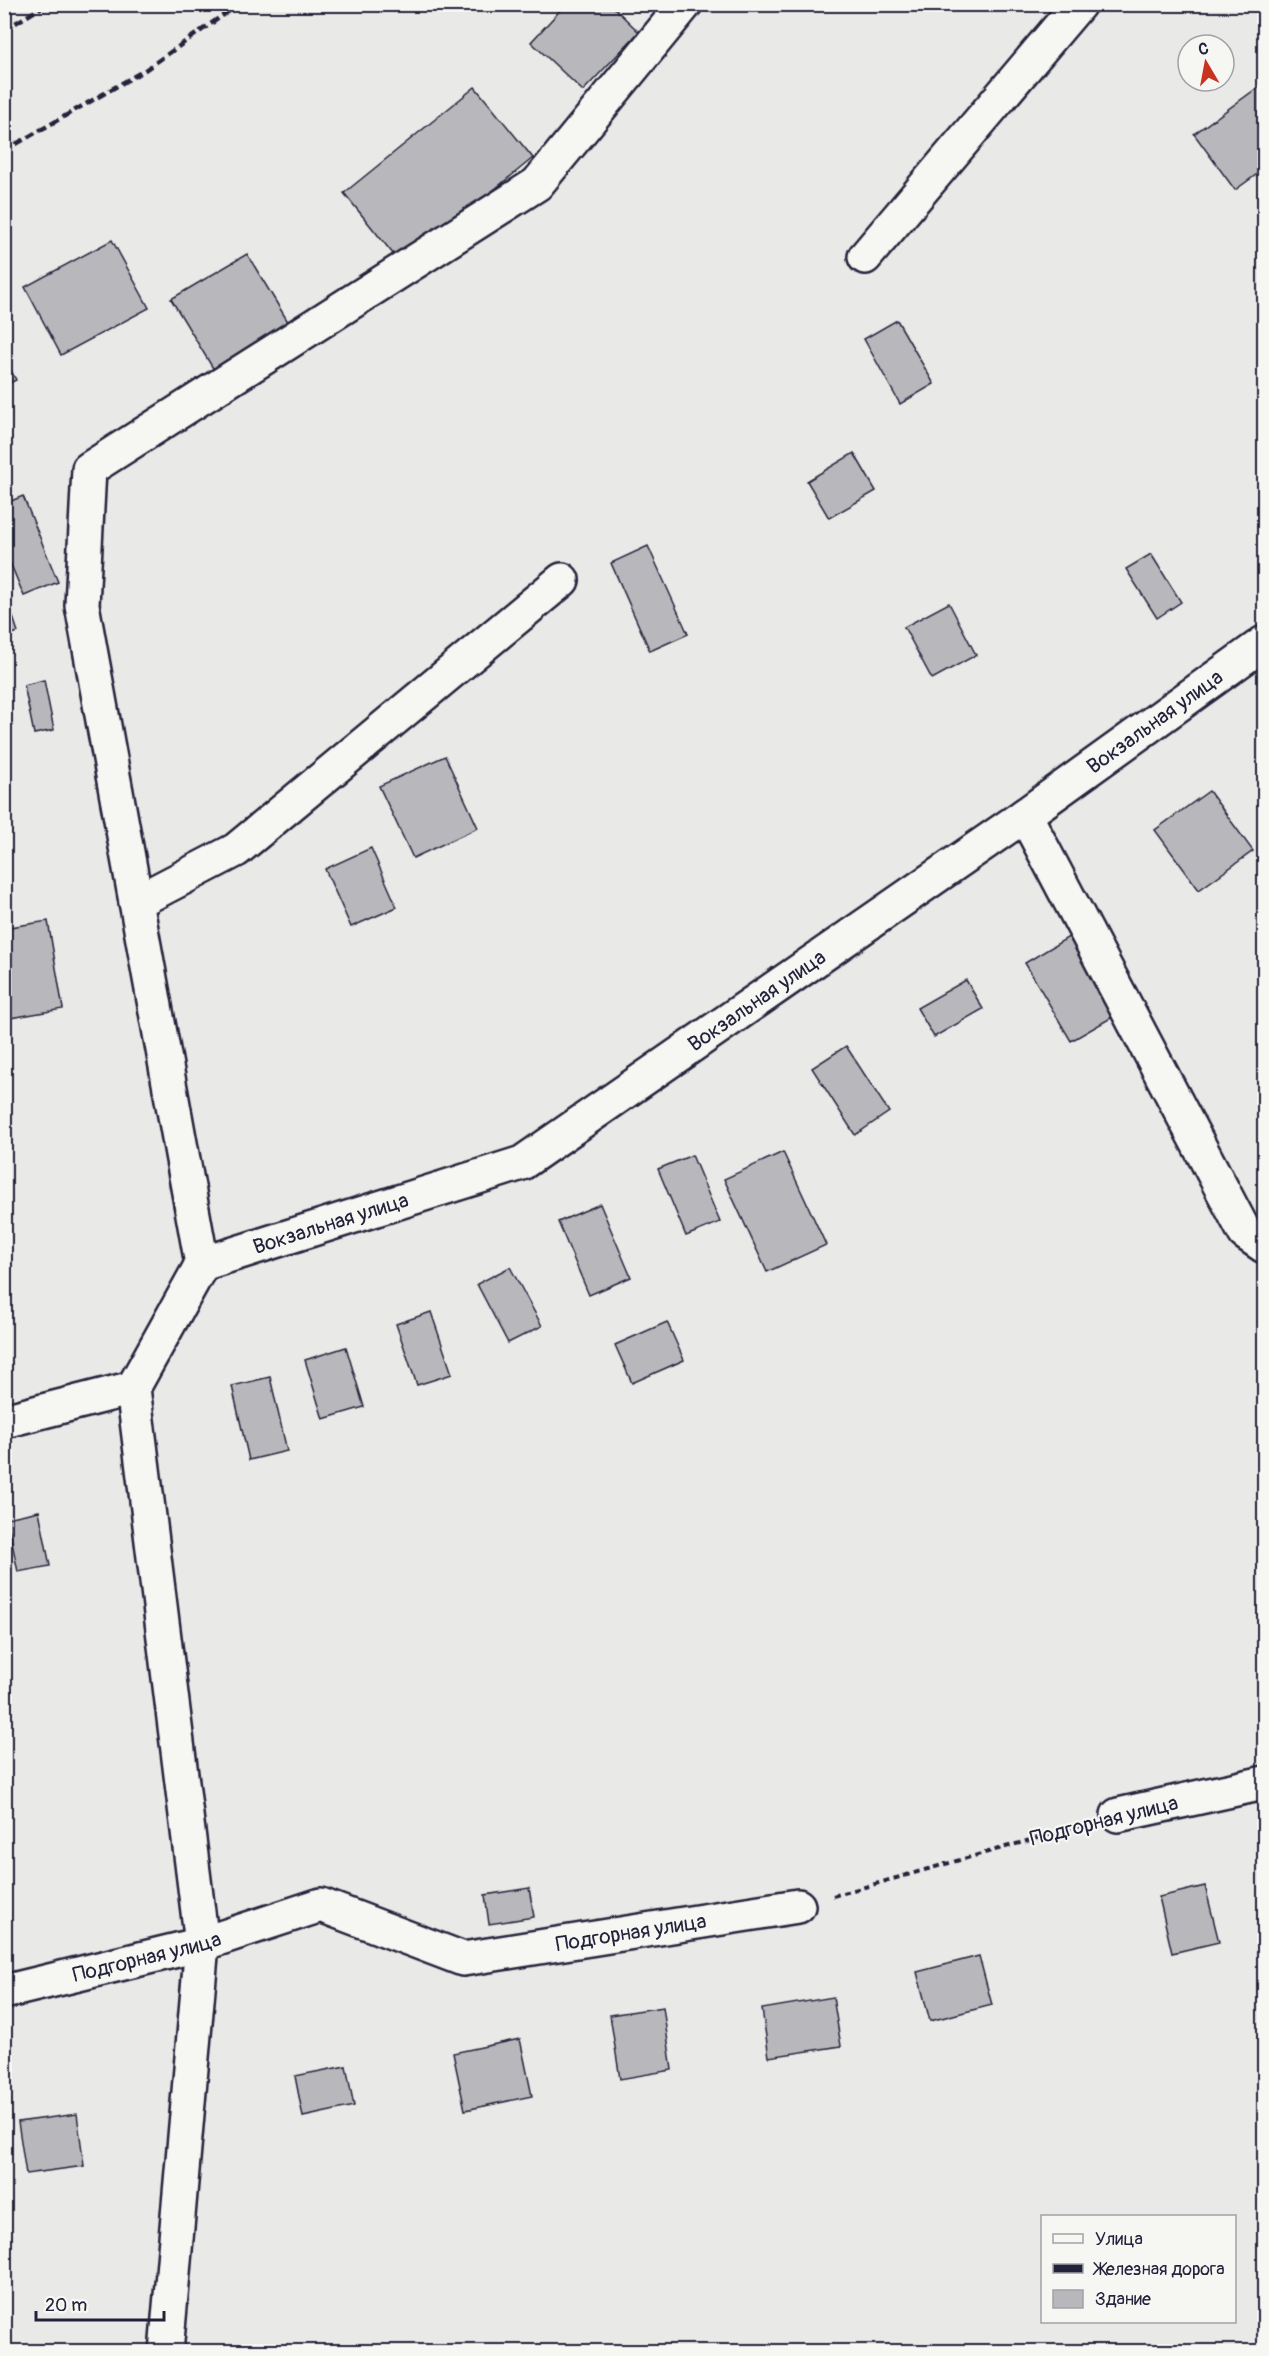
<svg xmlns="http://www.w3.org/2000/svg" width="1269" height="2356" viewBox="0 0 1269 2356" font-family="Pangolin,sans-serif">
  <style>
    .building { fill: #b8b8bc; stroke: #22223b; stroke-width: 1.5 }
    .lines { fill: none; stroke-linecap: round; stroke-linejoin: round }
    .minor-casing { stroke: #22223b; stroke-width: 38 }
    .path { stroke: #22223b; stroke-width: 4; stroke-dasharray: 6 4.5; stroke-linecap: butt }
    .minor { stroke: #f6f6f2; stroke-width: 33 }
    .rail { stroke: #22223b; stroke-width: 4.5; stroke-dasharray: 9 4.5; stroke-linecap: butt }
    .labels { text-anchor: middle; dominant-baseline: central; stroke-width: 4.5; stroke-linejoin: round; paint-order: stroke }
    .street-label { font-size: 21px; fill: #22223b; stroke: #f6f6f2 }
  </style>
  <rect width="100%" height="100%" fill="#e9e9e7"/>
  <filter id="ink" filterUnits="userSpaceOnUse"><feTurbulence type="fractalNoise" baseFrequency=".0167" numOctaves="2"/><feDisplacementMap in="SourceGraphic" scale="12" xChannelSelector="R" yChannelSelector="G"/><feConvolveMatrix kernelMatrix="1 2 1 2 8 2 1 2 1" color-interpolation-filters="sRGB"/></filter>
  <g filter="url(#ink)">
    <g class="building">
      <polygon points="566,4 610,4 639,32 583,91 531,42"/>
      <polygon points="1264,83 1264,169 1235,190 1194,134"/>
      <polygon points="475,87 533,158 402,265 344,193"/>
      <polygon points="112,240 149,308 61,355 25,287"/>
      <polygon points="247,254 290,325 214,370 171,299"/>
      <polygon points="897,320 934,384 900,404 864,339"/>
      <polygon points="4,357 16,380 4,386"/>
      <polygon points="854,453 876,491 829,518 807,481"/>
      <polygon points="23,496 58,582 24,596 4,548 4,504"/>
      <polygon points="648,546 688,634 650,651 611,563"/>
      <polygon points="1151,554 1181,602 1157,618 1126,569"/>
      <polygon points="7,599 18,632 4,637 4,600"/>
      <polygon points="949,603 976,655 932,679 904,627"/>
      <polygon points="44,680 54,730 34,734 24,685"/>
      <polygon points="445,756 478,828 413,858 379,786"/>
      <polygon points="1209,791 1253,851 1199,890 1155,830"/>
      <polygon points="371,848 397,907 351,927 325,869"/>
      <polygon points="48,921 63,1009 4,1019 4,928"/>
      <polygon points="1077,932 1123,1011 1071,1041 1025,963"/>
      <polygon points="966,980 983,1009 934,1037 917,1008"/>
      <polygon points="846,1046 889,1112 855,1135 812,1068"/>
      <polygon points="783,1152 826,1245 767,1272 724,1179"/>
      <polygon points="692,1155 720,1222 686,1236 658,1169"/>
      <polygon points="600,1204 631,1277 589,1295 558,1222"/>
      <polygon points="510,1267 542,1326 508,1343 477,1284"/>
      <polygon points="431,1312 452,1374 417,1385 396,1324"/>
      <polygon points="667,1322 684,1360 632,1383 615,1345"/>
      <polygon points="346,1347 364,1407 323,1419 305,1360"/>
      <polygon points="270,1377 287,1451 249,1460 232,1386"/>
      <polygon points="39,1511 50,1566 18,1572 7,1518"/>
      <polygon points="1205,1886 1219,1942 1172,1953 1159,1897"/>
      <polygon points="529,1888 534,1917 489,1924 485,1895"/>
      <polygon points="979,1956 992,2005 930,2021 917,1972"/>
      <polygon points="833,1997 841,2046 769,2057 762,2009"/>
      <polygon points="663,2007 672,2070 620,2079 610,2015"/>
      <polygon points="520,2039 532,2096 465,2110 453,2053"/>
      <polygon points="346,2066 354,2106 303,2117 295,2076"/>
      <polygon points="77,2114 84,2166 26,2174 18,2122"/>
    </g>
    <g class="lines">
      <g class="minor-casing">
        <g id="minor">
          <polyline points="865,257 1079,4"/>
          <polyline points="1025,815 1245,1233 1264,1246"/>
          <polyline points="136,902 236,850 562,580"/>
          <path id="s1" d="M202,1264L522,1163L1025,815L1264,643"/>
          <polyline points="4,1421 133,1388"/>
          <polyline points="1118,1815 1264,1783"/>
          <path id="s2" d="M4,1992L202,1944L321,1905L463,1959L798,1906"/>
          <polyline points="166,2352 202,1944 133,1388 202,1264 82,605 89,469 537,184 685,4"/>
        </g>
      </g>
      <polyline class="path" points="833,1896 1083,1825"/>
      <use href="#minor" class="minor"/>
      <g class="rail">
        <polyline points="4,30 47,4"/>
        <polyline points="4,151 145,70 239,4"/>
      </g>
    </g>
  </g>
  <g class="labels">
    <g class="street-label">
      <text stroke="none"><textPath href="#s1" startOffset="1107">Вокзальная улица</textPath></text>
      <text stroke="none"><textPath href="#s1" startOffset="621">Вокзальная улица</textPath></text>
      <text stroke="none"><textPath href="#s1" startOffset="135">Вокзальная улица</textPath></text>
      <text transform="translate(1104 1821) rotate(-14)">Подгорная улица</text>
      <text stroke="none"><textPath href="#s2" startOffset="651">Подгорная улица</textPath></text>
      <text stroke="none"><textPath href="#s2" startOffset="147">Подгорная улица</textPath></text>
    </g>
  </g>
  <rect width="1269" height="2356" fill="none" stroke="#f6f6f2" stroke-width="24"/>
  <rect x="12" y="12" width="1245" height="2332" fill="none" stroke="#22223b" stroke-width="2" filter="url(#ink)"/>
  <rect x="1041" y="2215" width="195" height="108" fill="#f6f6f2" stroke="#a1a1a9" stroke-width="1.5"/>
  <rect x="1053" y="2234" width="30" height="9" fill="#f6f6f2" stroke="#a1a1a9" stroke-width="1.5"/>
  <text x="1095" y="2245" font-size="18" fill="#22223b">Улица</text>
  <rect x="1053" y="2264" width="30" height="9" fill="#22223b" stroke="#a1a1a9" stroke-width="1.5"/>
  <text x="1095" y="2275" font-size="18" fill="#22223b">Железная дорога</text>
  <rect x="1053" y="2290" width="30" height="18" fill="#b8b8bc" stroke="#a1a1a9" stroke-width="1.5"/>
  <text x="1095" y="2305" font-size="18" fill="#22223b">Здание</text>
  <g transform="translate(1206 63) rotate(350)"><circle r="28" fill="#f6f6f2" stroke="#a1a1a9" stroke-width="1.5"/>
  <path d="M0-4.5L10 22L0 15L-10 22Z" fill="#c8321e"/>
  <text y="-9" font-size="16" font-weight="bold" text-anchor="middle" fill="#22223b">С</text>
  </g>
  <path d="M36 2311v9h128v-9" fill="none" stroke="#22223b" stroke-width="3"/>
  <text x="45" y="2311" font-size="18" fill="#22223b" stroke="#f6f6f2" stroke-width="4.5" paint-order="stroke">20 m</text>
</svg>
